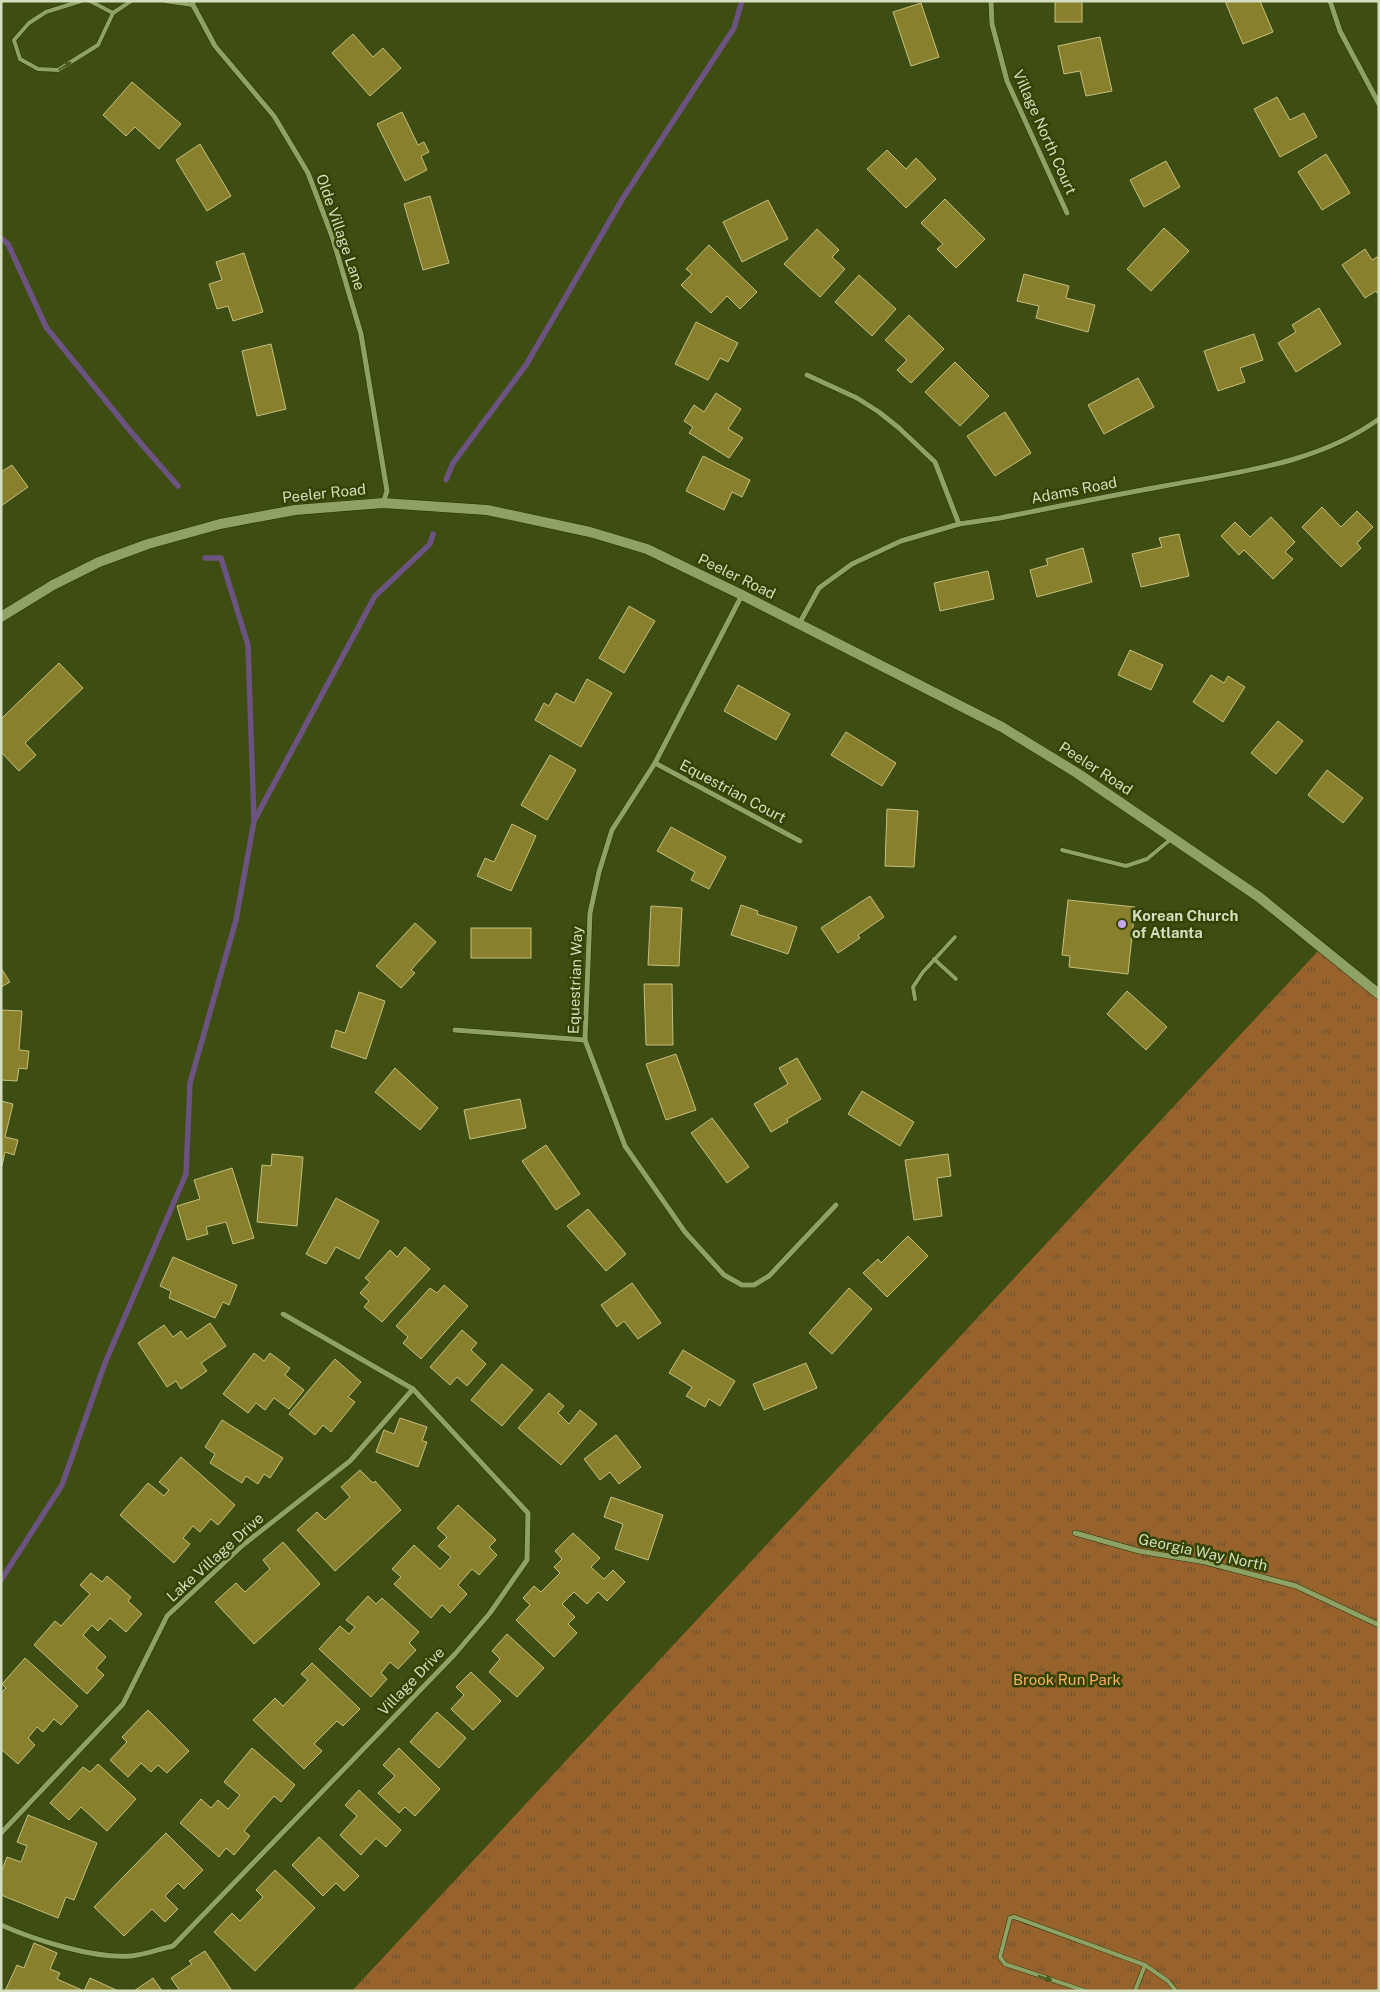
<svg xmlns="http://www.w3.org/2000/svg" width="1380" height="1992" viewBox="0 0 1380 1992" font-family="'Public Sans',sans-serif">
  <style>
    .park { fill: url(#park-tufts) }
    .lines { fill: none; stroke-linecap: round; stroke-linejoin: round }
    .stream { stroke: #6c5381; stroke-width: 5.5 }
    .building { fill: #89802d; stroke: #c6bf7e }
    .lane-casing { stroke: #263204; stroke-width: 5 }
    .street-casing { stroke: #263204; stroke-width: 6 }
    .secondary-casing { stroke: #263204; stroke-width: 11 }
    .lane { stroke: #8fa266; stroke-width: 4 }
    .street { stroke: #8fa266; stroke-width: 5 }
    .secondary { stroke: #8fa266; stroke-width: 10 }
    .oneway { fill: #4b5b1b }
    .poi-dot { fill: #c5a7f1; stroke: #344302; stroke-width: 2 }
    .labels { text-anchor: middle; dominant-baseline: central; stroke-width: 5; stroke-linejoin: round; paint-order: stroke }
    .street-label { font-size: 15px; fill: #d3debf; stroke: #344302 }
    .poi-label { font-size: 15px; font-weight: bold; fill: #d3debf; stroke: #344302; text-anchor: start }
    .park-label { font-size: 15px; fill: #faad63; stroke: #344302 }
  </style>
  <defs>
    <pattern id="park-tufts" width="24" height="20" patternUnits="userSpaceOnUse" patternTransform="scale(1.25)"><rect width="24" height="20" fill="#98622c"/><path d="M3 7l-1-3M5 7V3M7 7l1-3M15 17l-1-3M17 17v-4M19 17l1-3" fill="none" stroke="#705432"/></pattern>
  </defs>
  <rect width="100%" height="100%" fill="#3e4d11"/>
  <polygon class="park" points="1319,950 1379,999 1379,1991 352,1991"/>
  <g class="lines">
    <g class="stream">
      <polyline points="1,238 8,244 46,327 131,432 178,486"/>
      <polyline points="446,480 453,463 526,365 623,198 734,28 742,1"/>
      <polyline points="255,819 375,596 430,544 433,534"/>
      <polyline points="1,1580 62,1485 105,1363 186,1174 190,1083 236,920 254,821 248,645 221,558 205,558"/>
    </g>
  </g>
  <g class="building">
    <rect x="1055" y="1" width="27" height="21"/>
    <polygon points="1225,1 1260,1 1273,32 1243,44"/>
    <polygon points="921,3 939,57 911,66 893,12"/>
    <polygon points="353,34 373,57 383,48 401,68 370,96 332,53"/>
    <polygon points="1100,37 1112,91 1086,96 1080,71 1064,74 1058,46"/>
    <polygon points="132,82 181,124 159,149 135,127 126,136 103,115"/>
    <polygon points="1277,97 1290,120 1304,113 1317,137 1280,157 1254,109"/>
    <polygon points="402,112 418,145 424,142 429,152 421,156 427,170 405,181 377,124"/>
    <polygon points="200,144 231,196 207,211 176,160"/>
    <polygon points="887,150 906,169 916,158 936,179 906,208 867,169"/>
    <polygon points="1326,154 1350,193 1322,210 1298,172"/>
    <polygon points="1166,161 1180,187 1144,207 1130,180"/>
    <polygon points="430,196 449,263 423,270 404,204"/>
    <polygon points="945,199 985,239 956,268 937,249 943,244 921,223"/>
    <polygon points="768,200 788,239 742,262 723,222"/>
    <polygon points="1164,228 1189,251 1151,291 1127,269"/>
    <polygon points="817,229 839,250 832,257 845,269 820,297 784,264"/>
    <polygon points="709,245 757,292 740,309 727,296 711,313 681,285 692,274 686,269"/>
    <polygon points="1365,249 1372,260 1379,256 1379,295 1376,291 1365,298 1342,265"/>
    <polygon points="244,253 263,312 233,321 228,306 217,309 209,284 222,280 216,262"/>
    <polygon points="1024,274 1069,286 1066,298 1095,305 1088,332 1036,318 1039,306 1017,301"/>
    <polygon points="859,275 896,309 872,336 835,302"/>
    <polygon points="1319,308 1341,344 1296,372 1278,343 1296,332 1292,325"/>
    <polygon points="909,315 944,349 911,383 897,370 907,360 885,340"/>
    <polygon points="696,322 738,343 728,362 720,358 708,380 675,364"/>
    <polygon points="1254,334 1263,360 1240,368 1245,382 1218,391 1204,351"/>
    <polygon points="271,344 286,409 257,416 242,351"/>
    <polygon points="955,362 989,396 960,426 925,392"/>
    <polygon points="1138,378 1154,407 1104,434 1088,405"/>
    <polygon points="716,393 741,409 728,429 743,438 729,458 689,433 693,427 684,421 694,405 704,412"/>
    <polygon points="1005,412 1031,453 995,476 967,436"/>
    <polygon points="703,456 750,480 742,497 732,492 724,510 686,491"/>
    <polygon points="12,465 28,487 1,506 1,472"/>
    <polygon points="1322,507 1341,527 1357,511 1373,527 1357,543 1361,548 1341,567 1302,527"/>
    <polygon points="1271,517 1295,542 1285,552 1293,559 1273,579 1244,550 1239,555 1221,536 1235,522 1250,537"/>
    <polygon points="1179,534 1189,576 1141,587 1132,554 1162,547 1159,538"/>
    <polygon points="1083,548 1092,582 1037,597 1030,570 1048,565 1046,559"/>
    <polygon points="988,571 994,599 940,611 934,583"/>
    <polygon points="629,606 655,621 624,673 599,658"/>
    <polygon points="1130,650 1163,665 1151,690 1118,675"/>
    <polygon points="59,663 83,688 25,743 36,755 19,771 1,752 1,719"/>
    <polygon points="1211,675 1224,683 1228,676 1245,687 1223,722 1193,702"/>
    <polygon points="587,679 612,693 581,747 535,720 544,703 549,706 556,693 574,703"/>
    <polygon points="738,685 790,714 776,740 724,711"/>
    <polygon points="1278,721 1303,741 1276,774 1251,753"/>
    <polygon points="846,732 896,763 882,786 831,755"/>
    <polygon points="550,755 576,770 547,820 521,805"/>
    <polygon points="1327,770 1363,798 1343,823 1308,795"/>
    <polygon points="887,809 918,811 914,867 885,866"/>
    <polygon points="512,824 536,836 511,891 477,876 485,858 494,862"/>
    <polygon points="671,827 726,857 709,889 691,880 695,872 657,851"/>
    <polygon points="870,896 884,917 858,935 860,938 838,953 821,928"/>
    <polygon points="1068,900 1135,907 1128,974 1069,967 1070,956 1062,955"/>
    <polygon points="741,905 758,911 757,914 797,927 788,954 731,935"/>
    <polygon points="651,906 682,908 679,966 648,965"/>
    <polygon points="415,923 436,942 411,970 415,973 401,988 376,966"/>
    <rect x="471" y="928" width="60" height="30"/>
    <polygon points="1,968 10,982 1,987"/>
    <polygon points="644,984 672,984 673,1045 646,1045"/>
    <polygon points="1127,991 1167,1027 1146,1050 1107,1014"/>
    <polygon points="359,992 385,1001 366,1059 331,1047 336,1030 345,1033"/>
    <polygon points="1,1010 22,1011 19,1050 29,1051 27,1069 19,1068 17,1081 1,1080"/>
    <polygon points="676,1054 696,1110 666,1120 646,1064"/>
    <polygon points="797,1058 821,1099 787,1119 788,1122 771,1132 754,1104 788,1084 779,1068"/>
    <polygon points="395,1068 438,1108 420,1130 375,1092"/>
    <polygon points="862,1091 914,1122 900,1146 848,1114"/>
    <polygon points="520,1099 526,1128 470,1139 464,1110"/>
    <polygon points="1,1101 13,1104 5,1137 18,1140 14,1155 5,1152 2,1166"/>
    <polygon points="712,1118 749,1167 727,1183 691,1133"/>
    <polygon points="546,1145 580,1194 556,1210 522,1161"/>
    <polygon points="272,1154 303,1157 297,1226 257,1222 262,1165 271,1166"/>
    <polygon points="948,1154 951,1176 937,1178 942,1216 914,1220 905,1160"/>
    <polygon points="232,1168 254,1238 233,1244 226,1222 206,1227 208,1234 187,1240 177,1206 200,1199 194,1180"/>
    <polygon points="336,1198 379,1221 359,1259 336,1247 326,1264 306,1254"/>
    <polygon points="588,1209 626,1254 606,1271 567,1226"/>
    <polygon points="908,1236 928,1256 887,1297 863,1273 878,1259 881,1263"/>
    <polygon points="405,1247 430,1269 382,1322 364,1307 369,1301 360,1293 370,1282 365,1278 390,1250 397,1257"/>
    <polygon points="173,1257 237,1285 229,1305 223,1302 215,1318 169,1298 171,1291 160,1286"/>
    <polygon points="632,1283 661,1323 638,1339 624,1321 617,1327 601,1305"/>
    <polygon points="444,1285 468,1306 421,1359 403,1343 408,1337 396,1326 430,1288 437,1293"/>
    <polygon points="849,1288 872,1309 832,1354 809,1333"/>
    <polygon points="210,1323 226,1346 201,1363 207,1371 181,1389 176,1381 167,1387 138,1343 164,1325 173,1337 181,1331 187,1339"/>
    <polygon points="462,1330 477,1343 471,1350 486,1364 467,1386 457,1377 450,1385 430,1367"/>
    <polygon points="683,1350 735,1381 720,1406 709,1399 705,1407 686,1396 692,1387 669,1373"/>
    <polygon points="254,1353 264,1361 270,1353 290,1368 285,1375 304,1390 289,1409 274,1398 265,1410 256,1403 248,1413 223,1394"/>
    <polygon points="335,1359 361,1382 348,1397 355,1402 331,1432 323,1425 315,1435 289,1414"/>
    <polygon points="806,1363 817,1388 764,1410 753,1384"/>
    <polygon points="502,1364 533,1390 502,1426 471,1400"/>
    <polygon points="549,1393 564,1406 558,1413 569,1424 580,1410 597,1424 561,1465 518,1428"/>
    <polygon points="400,1418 427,1427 422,1441 427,1442 418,1467 376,1452 384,1430 394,1434"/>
    <polygon points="222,1420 283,1458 270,1478 264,1474 258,1484 246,1476 242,1483 210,1463 215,1454 205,1447"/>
    <polygon points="616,1435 641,1467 619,1484 610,1472 600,1480 584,1459"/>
    <polygon points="181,1457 235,1505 218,1525 211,1519 200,1532 193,1526 183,1538 190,1544 174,1563 120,1515 148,1483 164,1496 169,1490 159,1482"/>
    <polygon points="360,1470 373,1483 375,1481 401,1510 335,1571 297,1530 317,1512 325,1520 350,1497 341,1487"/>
    <polygon points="611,1497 663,1515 648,1560 615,1549 623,1524 604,1517"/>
    <polygon points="458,1505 496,1540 489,1547 497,1555 479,1575 472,1569 458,1585 467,1594 450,1613 442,1605 431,1618 394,1584 401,1577 392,1569 414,1545 440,1569 451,1557 438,1546 447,1537 437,1528"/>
    <polygon points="573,1533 600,1558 591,1567 604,1579 613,1570 625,1582 607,1601 598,1592 587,1604 574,1592 562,1604 575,1617 568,1624 577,1633 554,1657 516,1620 530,1605 523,1598 534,1586 541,1592 560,1573 554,1567 562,1559 555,1551"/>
    <polygon points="283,1542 320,1584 254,1644 215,1602 236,1583 245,1592 270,1569 263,1560"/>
    <polygon points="91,1573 102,1582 107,1576 131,1597 128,1601 142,1614 126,1632 110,1618 98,1631 92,1625 83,1635 106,1657 96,1668 104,1675 87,1694 34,1645 55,1621 61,1626 90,1594 80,1585"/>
    <polygon points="368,1596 376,1604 382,1598 419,1632 409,1643 416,1650 398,1669 390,1662 381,1673 387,1679 371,1697 319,1649 340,1626 349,1634 355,1627 346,1620"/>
    <polygon points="507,1634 544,1668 517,1697 489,1672 500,1659 492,1651"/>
    <polygon points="25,1658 78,1706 61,1725 54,1719 43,1732 37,1727 28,1738 35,1745 18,1764 1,1749 1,1693 6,1688 2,1684"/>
    <polygon points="312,1663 360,1709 343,1726 337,1721 314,1744 322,1751 304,1769 253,1720 275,1698 283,1706 308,1680 301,1674"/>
    <polygon points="471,1672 501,1701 473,1730 451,1709 464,1695 456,1687"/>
    <polygon points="148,1710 189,1751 167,1773 158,1765 151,1772 141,1763 128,1777 110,1760 127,1742 122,1737"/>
    <polygon points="437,1712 466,1738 439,1768 410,1742"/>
    <polygon points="252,1748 295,1785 281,1802 274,1796 244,1831 250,1836 234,1855 226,1848 219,1857 180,1823 201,1799 211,1808 218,1800 228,1809 240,1795 224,1782"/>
    <polygon points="399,1748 440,1789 415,1816 405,1807 399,1813 378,1793 395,1776 383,1765"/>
    <polygon points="98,1764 136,1799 107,1831 81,1807 69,1820 50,1803 83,1767 90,1772"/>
    <polygon points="359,1790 401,1830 386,1847 376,1838 361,1855 340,1835 357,1816 345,1805"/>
    <polygon points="28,1815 97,1843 74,1900 66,1897 58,1918 1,1895 1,1872 7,1857 21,1862 27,1846 17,1842"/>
    <polygon points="166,1833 203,1870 184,1889 178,1883 165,1896 178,1909 165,1922 152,1909 124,1936 94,1907"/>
    <polygon points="319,1837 359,1876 344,1891 336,1883 323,1896 292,1865"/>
    <polygon points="275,1870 315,1908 255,1971 214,1932 232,1913 240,1921 263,1897 256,1890"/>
    <polygon points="34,1943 57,1953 50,1969 60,1973 57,1979 84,1991 5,1991 17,1965 24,1968"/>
    <polygon points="205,1951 232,1991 180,1991 171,1978 192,1964 189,1961"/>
    <polygon points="90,1978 116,1990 115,1991 84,1991"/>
    <polygon points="153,1978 162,1991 134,1991"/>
  </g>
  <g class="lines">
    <g class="lane-casing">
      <g id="lane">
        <polyline points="81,1 46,12 29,23 14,40 20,59 38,69 58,70 98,45 113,13 131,1"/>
        <polyline points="90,1 113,13"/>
        <polyline points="165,1 193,5"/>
        <polyline points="1062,850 1126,866 1147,859 1171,839"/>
        <polyline points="934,959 956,979"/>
        <polyline points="915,999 913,987 923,972 955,937"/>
        <polyline points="1085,1991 1005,1964 1000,1957 1010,1918 1014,1917 1145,1965 1168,1981 1176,1991"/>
        <polyline points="1135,1991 1145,1965"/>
      </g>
    </g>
    <g class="street-casing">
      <g id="street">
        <polyline points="193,1 193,5 215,46 274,116 308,173 332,236 361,334 387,491 383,503"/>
        <polyline points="991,1 992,24 1007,81 1067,213"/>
        <polyline points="1330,1 1340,31 1379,104"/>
        <polyline points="807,375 857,398 879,412 899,428 935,462 959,524"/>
        <polyline points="742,595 655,763 612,830 599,872 590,913 585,1040 625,1146 685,1232 724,1275 742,1285 754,1285 769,1276 836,1205"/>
        <path d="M799,624L819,588L852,564L901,541L959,524L1000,518C1055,507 1109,496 1164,486C1238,472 1317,464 1379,419"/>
        <polyline points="655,763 800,841"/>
        <polyline points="455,1030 585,1040"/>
        <polyline points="1075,1533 1139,1551 1205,1562 1296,1586 1379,1625"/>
        <polyline points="1,1833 123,1704 167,1616 243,1545 350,1461 413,1389"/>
        <path d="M1,1925C35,1940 94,1959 131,1956C145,1955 159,1949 173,1946L455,1654L490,1613L527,1560L528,1513L413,1389L283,1314"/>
      </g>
    </g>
    <g class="secondary-casing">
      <polyline id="secondary" points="1,617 53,585 99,562 148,544 220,524 295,510 383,503 487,510 590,532 647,549 742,595 1002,727 1077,773 1259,897 1379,994"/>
    </g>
    <use href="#lane" class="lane"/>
    <use href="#street" class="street"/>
    <use href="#secondary" class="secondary"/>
  </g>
  <defs><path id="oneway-solid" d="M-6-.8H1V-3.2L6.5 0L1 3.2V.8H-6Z" transform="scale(1.25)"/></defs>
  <g class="oneway">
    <use href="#oneway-solid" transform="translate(65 66) rotate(-32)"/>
    <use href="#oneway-solid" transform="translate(1045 1978) rotate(18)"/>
  </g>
  <circle class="poi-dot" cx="1122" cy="924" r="5"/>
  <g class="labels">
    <g class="street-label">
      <text transform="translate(1045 132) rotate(66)">Village North Court</text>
      <text transform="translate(341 232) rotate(71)">Olde Village Lane</text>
      <text transform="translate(1074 490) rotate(-11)">Adams Road</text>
      <text transform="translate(324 493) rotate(-6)">Peeler Road</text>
      <text transform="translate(737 576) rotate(26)">Peeler Road</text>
      <text transform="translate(1096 768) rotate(33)">Peeler Road</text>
      <text transform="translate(733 791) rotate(28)">Equestrian Court</text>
      <text transform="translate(575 980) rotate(-88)">Equestrian Way</text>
      <text transform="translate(1203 1552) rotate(12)">Georgia Way North</text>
      <text transform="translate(215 1557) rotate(-42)">Lake Village Drive</text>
      <text transform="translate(411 1681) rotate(-46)">Village Drive</text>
    </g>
    <g class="poi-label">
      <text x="1132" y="915">Korean Church<tspan x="1132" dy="17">of Atlanta</tspan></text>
    </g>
    <g class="park-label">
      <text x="1067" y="1679">Brook Run Park</text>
    </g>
  </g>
  <rect width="1380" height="1992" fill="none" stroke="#d3debf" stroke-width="5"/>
</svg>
